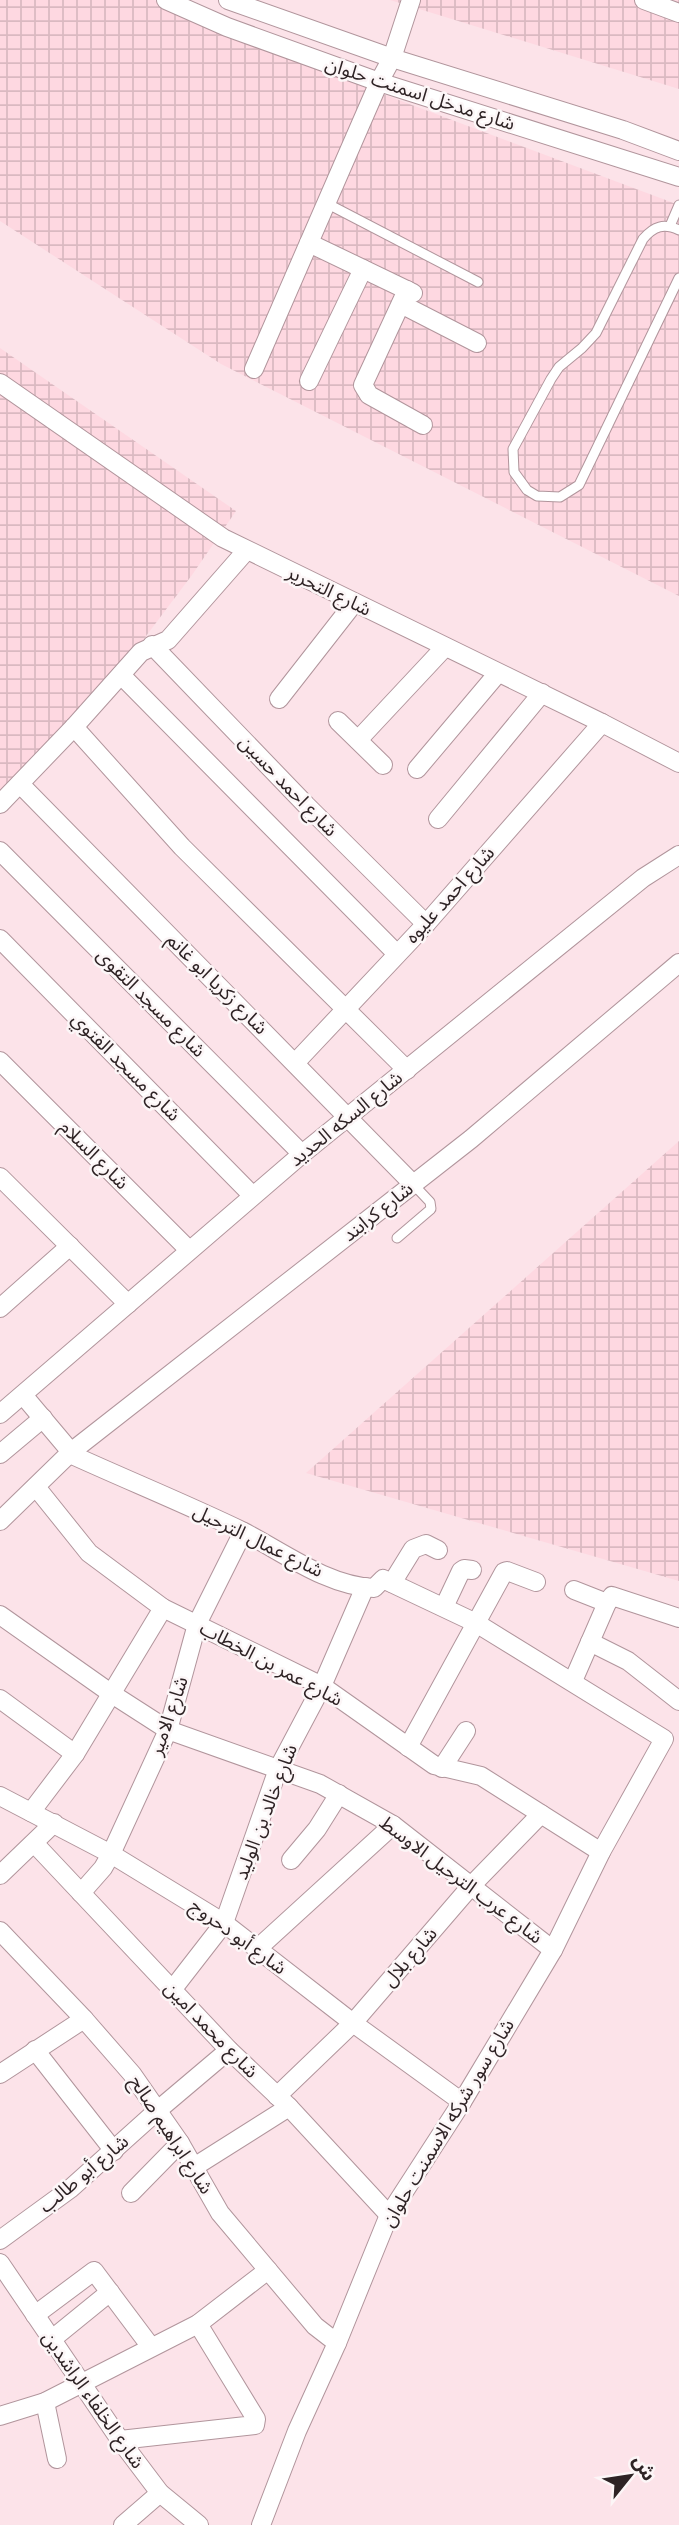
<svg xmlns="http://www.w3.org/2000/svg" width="679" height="2525" viewBox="0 0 679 2525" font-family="'Varela Round','Noto Sans Arabic',sans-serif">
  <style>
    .industrial { fill: url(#industrial-grid) }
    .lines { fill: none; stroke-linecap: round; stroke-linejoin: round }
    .service-casing { stroke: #b1959c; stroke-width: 11 }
    .minor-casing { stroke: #b1959c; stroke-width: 20 }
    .service { stroke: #fff; stroke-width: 9 }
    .minor { stroke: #fff; stroke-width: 18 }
    .labels { text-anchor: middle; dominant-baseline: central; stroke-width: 5; stroke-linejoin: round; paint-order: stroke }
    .street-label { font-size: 19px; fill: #2e2325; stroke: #fcf6f7 }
  </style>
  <defs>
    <pattern id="industrial-grid" width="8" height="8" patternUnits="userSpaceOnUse" patternTransform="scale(1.75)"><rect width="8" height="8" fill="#fed8e1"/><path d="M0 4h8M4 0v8" fill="none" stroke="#dab9c1"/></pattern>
  </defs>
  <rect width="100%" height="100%" fill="#fce3e9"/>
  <g class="industrial">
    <polygon points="0,0 154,0 220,33 679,205 679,596 221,364 0,221"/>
    <polygon points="390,0 679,0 679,89"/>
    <polygon points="0,348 236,511 192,575 76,729 0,798"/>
    <polygon points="679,1141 679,1581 306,1473"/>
  </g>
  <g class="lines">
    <g class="service-casing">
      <g id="service">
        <polyline points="326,203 478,282"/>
        <polyline points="670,226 679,205"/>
        <path d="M679,230C664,223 654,226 643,239L596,333L582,348L559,367L551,379L513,449L514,472L527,490L537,496L560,497L579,485L679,278"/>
        <polyline points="397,1238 431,1209 430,1202 413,1184"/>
      </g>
    </g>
    <g class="minor-casing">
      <g id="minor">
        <polyline points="166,0 227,27 379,82 679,177"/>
        <polyline points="228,0 392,58 623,130 679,151"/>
        <polyline points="644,0 679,13"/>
        <polyline points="309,243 413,293"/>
        <polyline points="407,290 363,385 369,395 423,425"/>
        <polyline points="401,304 477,343"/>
        <polyline points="254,369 379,82 392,58 411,0"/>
        <polyline points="309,381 363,269"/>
        <polyline points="0,383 223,538 602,723 679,763"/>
        <polyline points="152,645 306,805 426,924"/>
        <polyline points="121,675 397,954"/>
        <polyline points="279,699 354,603"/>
        <polyline points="338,721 383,765"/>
        <polyline points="74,727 182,847 407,1070"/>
        <polyline points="358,740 445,647"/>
        <polyline points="417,769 498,673"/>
        <polyline points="20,784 413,1184"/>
        <polyline points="0,804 74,727 141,652 168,640 246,551"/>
        <polyline points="438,819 542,693"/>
        <polyline points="0,851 302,1154"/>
        <polyline points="0,939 252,1195"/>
        <polyline points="0,1061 189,1250"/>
        <polyline points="295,1063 426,924 602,723"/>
        <polyline points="0,1177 128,1304"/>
        <polyline points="0,1308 70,1246"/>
        <polyline points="0,1414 302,1154 643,878 679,855"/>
        <polyline points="71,1452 471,1139 679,963"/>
        <polyline points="0,1454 43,1418"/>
        <path d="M70,1454C127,1480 186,1504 242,1531C283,1552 327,1586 374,1588L383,1579L476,1623L664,1739L601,1852L553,1950L462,2102L389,2215L337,2343L297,2431L261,2525"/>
        <polyline points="36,1487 89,1553 163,1608 322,1686 434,1765 481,1776 601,1852"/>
        <polyline points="0,1521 71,1452 23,1395"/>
        <polyline points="392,1583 413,1549 426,1544 438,1550"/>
        <polyline points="574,1590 607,1603"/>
        <polyline points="444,1607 461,1571 464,1569 472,1570"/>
        <polyline points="0,1615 112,1694 168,1730 320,1784 393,1825 553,1950"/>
        <polyline points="590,1642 628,1661 679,1701"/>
        <polyline points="573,1681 607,1603 612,1596 679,1618"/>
        <polyline points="0,1699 75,1754"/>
        <polyline points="408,1747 504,1572 507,1571 536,1582"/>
        <polyline points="442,1768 466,1731"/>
        <polyline points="0,1796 111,1854 224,1923 353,2023 462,2102"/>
        <polyline points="31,1812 75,1754 163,1608"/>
        <polyline points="34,1843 229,2050 289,2107 389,2215"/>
        <polyline points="291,1860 317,1829 339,1794"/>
        <polyline points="0,1875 54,1823"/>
        <polyline points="81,1893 103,1868 111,1854 168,1730 197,1624 243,1532"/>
        <polyline points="0,1931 84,2019 132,2074 180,2143 220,2213 315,2326 337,2343"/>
        <polyline points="257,1949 393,1825"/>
        <polyline points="172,1990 224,1923 278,1769 322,1686 365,1587"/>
        <polyline points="35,2050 114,2151"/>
        <polyline points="0,2074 84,2019"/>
        <polyline points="277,2096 353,2023 471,1886 541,1814"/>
        <polyline points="194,2167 289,2107"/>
        <polyline points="131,2193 180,2143"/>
        <polyline points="0,2240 70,2189 158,2110 229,2050"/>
        <polyline points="0,2263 120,2440 160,2493 199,2525"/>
        <polyline points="35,2315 94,2271 151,2347"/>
        <polyline points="51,2340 110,2292"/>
        <polyline points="45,2402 57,2459"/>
        <polyline points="0,2416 45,2402 198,2324 268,2270"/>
        <polyline points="120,2440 255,2425 256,2419 198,2324"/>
        <polyline points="123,2525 160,2493"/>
      </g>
    </g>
    <use href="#service" class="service"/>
    <use href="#minor" class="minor"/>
  </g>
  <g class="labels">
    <g class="street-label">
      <text transform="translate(420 94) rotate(18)">شارع مدخل اسمنت حلوان</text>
      <text transform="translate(329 591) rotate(26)">شارع التحرير</text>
      <text transform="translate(288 786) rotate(46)">شارع احمد حسين</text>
      <text transform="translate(450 895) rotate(-48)">شارع احمد عليوه</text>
      <text transform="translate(217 984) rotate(45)">شارع زكريا ابو غانم</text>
      <text transform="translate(151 1003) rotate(45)">شارع مسجد التقوى</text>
      <text transform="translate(126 1067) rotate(45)">شارع مسجد الفتوي</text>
      <text transform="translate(346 1119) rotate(-39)">شارع السكه الحديد</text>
      <text transform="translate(94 1155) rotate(45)">شارع السلام</text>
      <text transform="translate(378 1212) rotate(-38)">شارع كرابند</text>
      <text transform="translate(258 1541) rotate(26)">شارع عمال الترحيل</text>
      <text transform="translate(271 1664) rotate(28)">شارع عمر بن الخطاب</text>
      <text transform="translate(169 1716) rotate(-71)">شارع الامير</text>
      <text transform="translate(266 1812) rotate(-69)">شارع خالد بن الوليد</text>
      <text transform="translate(461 1880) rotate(37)">شارع عرب الترحيل الاوسط</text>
      <text transform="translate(238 1937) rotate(36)">شارع أبو دحروج</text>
      <text transform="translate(410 1957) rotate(-49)">شارع بلال</text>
      <text transform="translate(211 2030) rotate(46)">شارع محمد امين</text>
      <text transform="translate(448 2123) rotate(-59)">شارع سور شركه الاسمنت حلوان</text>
      <text transform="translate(171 2135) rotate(57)">شارع ابراهيم صالح</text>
      <text transform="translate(84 2174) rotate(-40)">شارع أبو طالب</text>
      <text transform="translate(93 2400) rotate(55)">شارع الخلفاء الراشدين</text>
    </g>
  </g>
  <g transform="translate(630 2476) rotate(60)" stroke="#fcf6f7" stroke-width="5" paint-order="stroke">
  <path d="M0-5L12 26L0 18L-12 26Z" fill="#2e2325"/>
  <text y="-10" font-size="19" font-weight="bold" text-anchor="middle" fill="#2e2325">ش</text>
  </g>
</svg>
